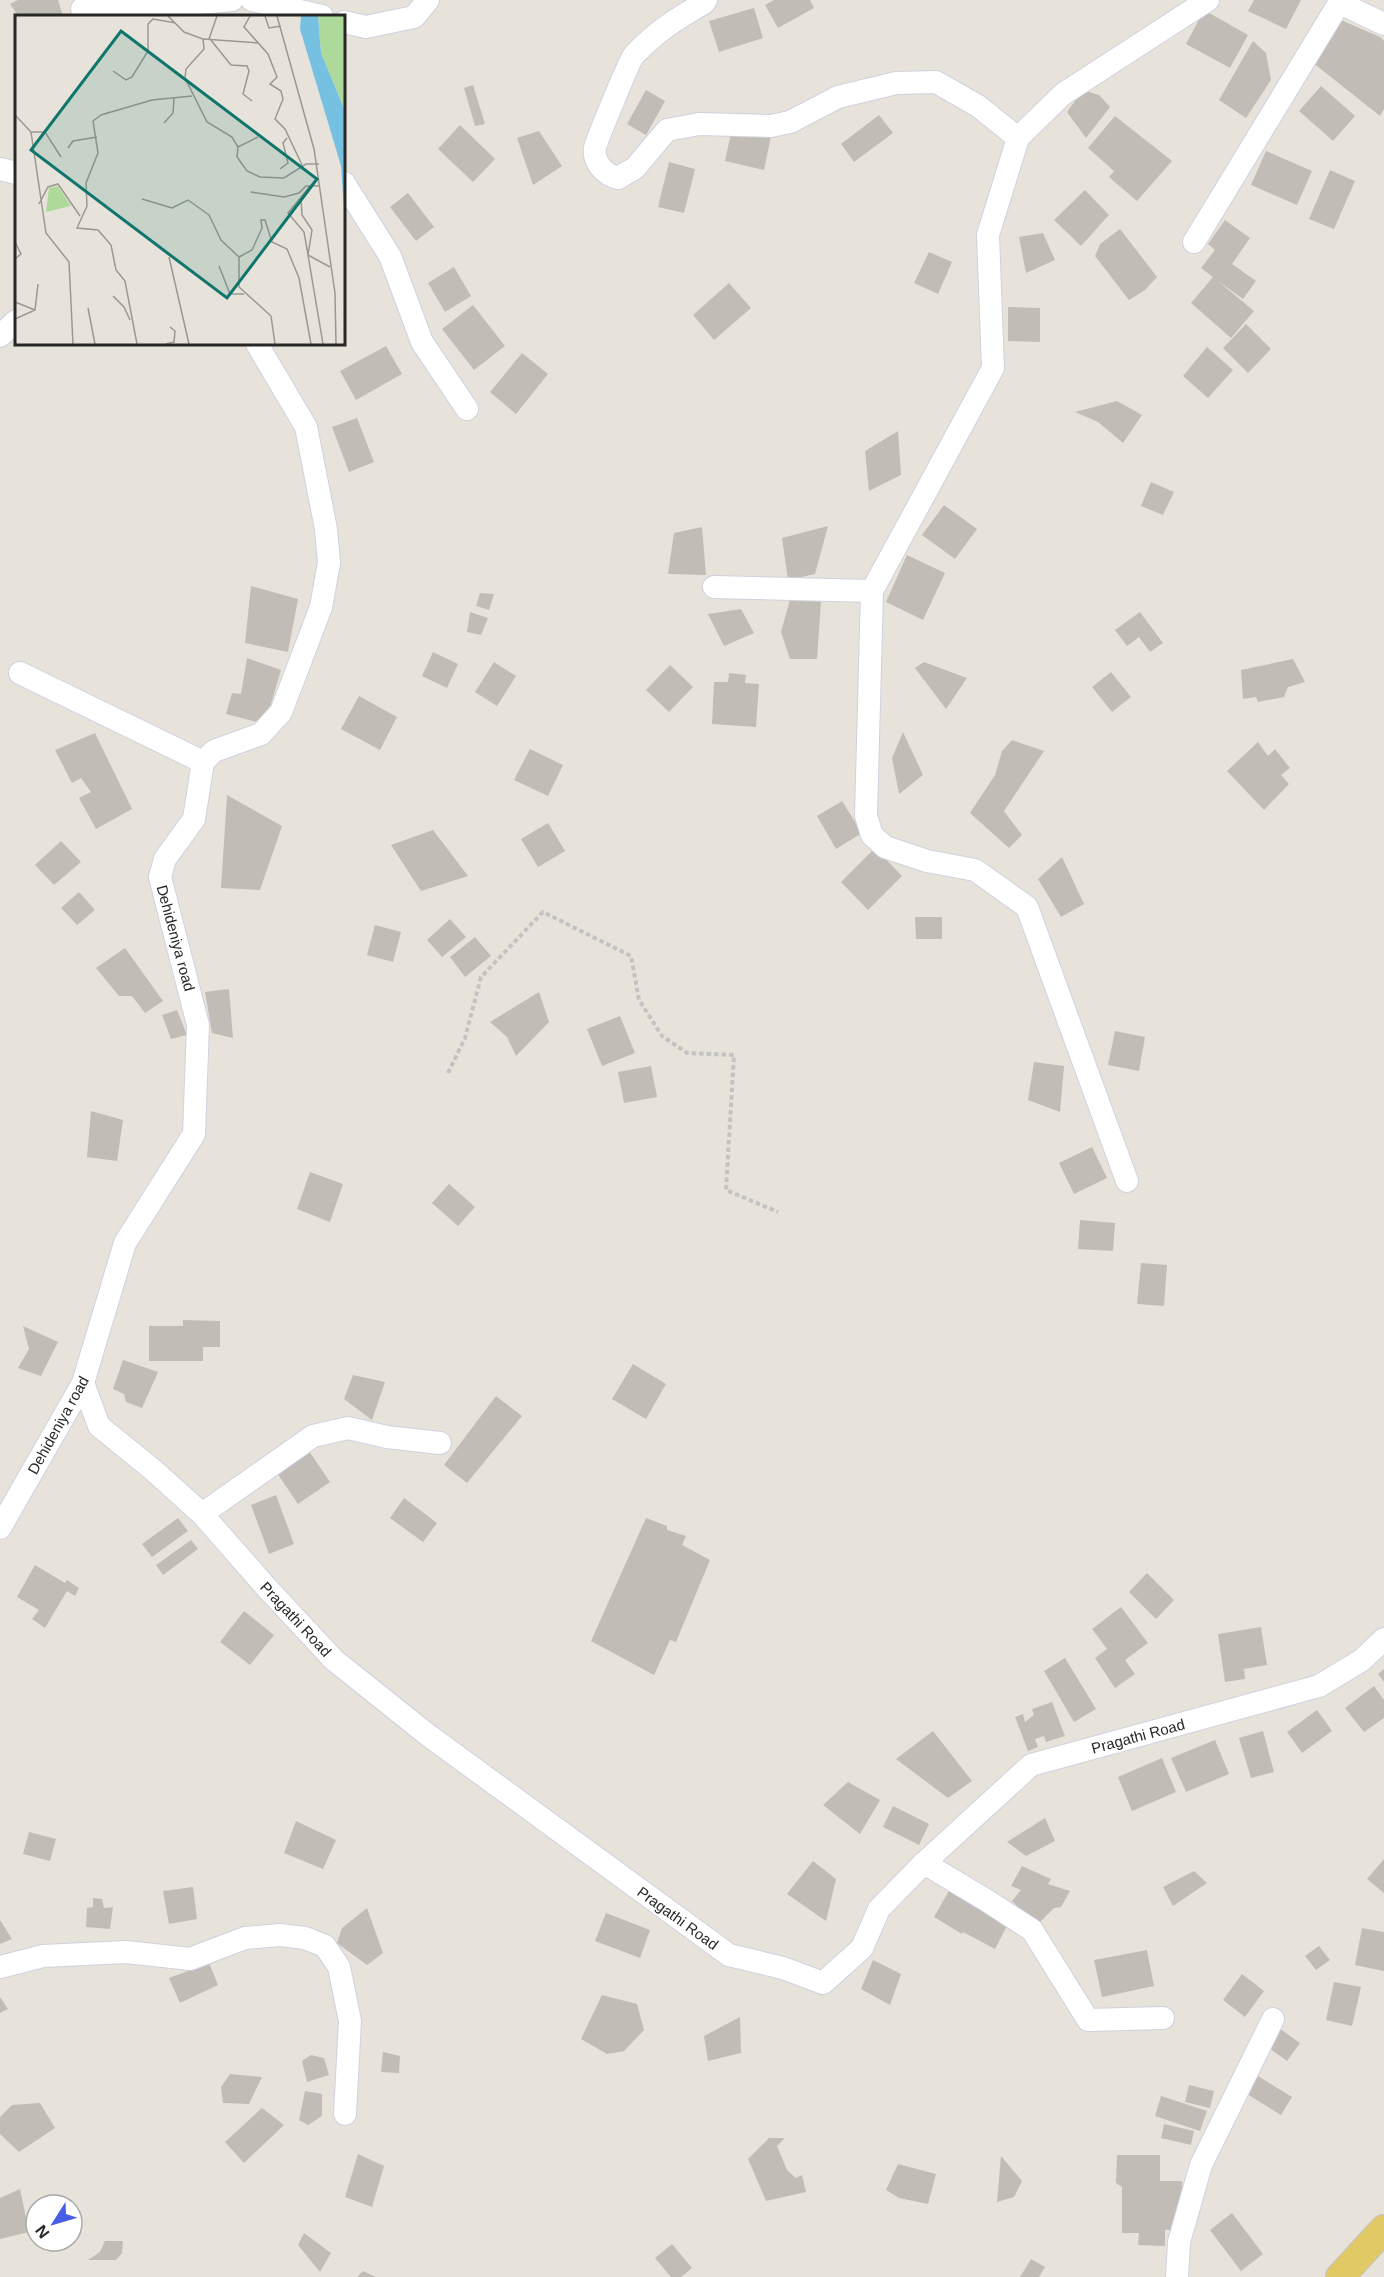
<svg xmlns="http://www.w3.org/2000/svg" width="1384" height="2277" viewBox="0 0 1384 2277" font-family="Helvetica,sans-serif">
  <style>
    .building { fill: #c1bcb6 }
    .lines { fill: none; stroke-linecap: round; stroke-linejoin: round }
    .minor-casing { stroke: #cfd1df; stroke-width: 24 }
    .major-casing { stroke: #c3c3c3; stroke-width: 30 }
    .path { stroke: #c3c3c3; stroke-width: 4; stroke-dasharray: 4.5 3; stroke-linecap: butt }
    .minor { stroke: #fff; stroke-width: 22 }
    .major { stroke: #e1ca66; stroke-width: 28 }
    .labels { text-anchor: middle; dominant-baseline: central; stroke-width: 4.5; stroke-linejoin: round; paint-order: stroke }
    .street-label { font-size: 15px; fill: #272727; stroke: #fff }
    .inset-road { fill: none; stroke: #9b9892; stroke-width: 1.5 }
    .view { fill: #0f766e; fill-opacity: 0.15; stroke: #0f766e; stroke-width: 3 }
    .inset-edge { fill: none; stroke: #272727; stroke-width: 3 }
  </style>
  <rect width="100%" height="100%" fill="#e8e3da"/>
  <g class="building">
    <polygon points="18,0 58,0 63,16 18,16 10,4"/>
    <polygon points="774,0 810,0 814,8 778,28 765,5"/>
    <polygon points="1254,0 1301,0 1286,29 1248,11"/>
    <polygon points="754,8 763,38 719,52 709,21"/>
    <polygon points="1204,10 1248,35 1230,68 1186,44"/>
    <polygon points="1341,20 1380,37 1384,41 1384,109 1380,116 1312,62"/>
    <polygon points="1253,41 1266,53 1271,80 1246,118 1219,100"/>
    <polygon points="473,85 485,124 475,126 464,88"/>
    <polygon points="1321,86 1355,116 1333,141 1299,111"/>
    <polygon points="646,90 665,101 646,135 627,124"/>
    <polygon points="1083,90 1099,95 1110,107 1086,138 1067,112"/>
    <polygon points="879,115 893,133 854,162 841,144"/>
    <polygon points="1115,116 1172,161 1137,201 1109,177 1114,171 1088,148"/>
    <polygon points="460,125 495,159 473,182 438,149"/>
    <polygon points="732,128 771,136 764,170 725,161"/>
    <polygon points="539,131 562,166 533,185 517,138"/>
    <polygon points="1266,151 1312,171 1297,205 1251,185"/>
    <polygon points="669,162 695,169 684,213 658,207"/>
    <polygon points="1330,170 1355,181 1334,229 1309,219"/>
    <polygon points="1085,190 1109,215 1081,246 1054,220"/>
    <polygon points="408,193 434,227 416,241 390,207"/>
    <polygon points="1225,220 1250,238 1232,264 1256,281 1243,299 1218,281 1254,311 1231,338 1191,303 1213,277 1201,268 1215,250 1208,244"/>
    <polygon points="1120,229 1157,277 1145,290 1129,300 1095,256 1100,244"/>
    <polygon points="1043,233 1055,260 1026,273 1019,237"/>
    <polygon points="929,252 952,262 938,294 914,283"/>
    <polygon points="454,267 471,296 445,312 428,283"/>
    <polygon points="729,283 751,308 714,340 693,315"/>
    <polygon points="473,305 505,346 474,370 442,329"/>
    <polygon points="1008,307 1040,308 1040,342 1008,341"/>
    <polygon points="1246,324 1271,349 1248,373 1223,348"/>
    <polygon points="386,346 402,374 356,400 340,371"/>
    <polygon points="1207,347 1233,370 1208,398 1183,376"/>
    <polygon points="522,353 548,374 516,414 490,392"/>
    <polygon points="1117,401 1142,415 1123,443 1098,422 1075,412"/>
    <polygon points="357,418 374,462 349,472 332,427"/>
    <polygon points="898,431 901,475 869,491 865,451"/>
    <polygon points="1151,482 1174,492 1163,515 1141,506"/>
    <polygon points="944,505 977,529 955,559 922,535"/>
    <polygon points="828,526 815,574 788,580 782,538"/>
    <polygon points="702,527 706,575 668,574 674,533"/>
    <polygon points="907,555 945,573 923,620 886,602"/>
    <polygon points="251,586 298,599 288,652 245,643"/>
    <polygon points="480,593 494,594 489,610 476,606"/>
    <polygon points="791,596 821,602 817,659 790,659 781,632"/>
    <polygon points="741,609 754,633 724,646 708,614"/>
    <polygon points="470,612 488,618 481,635 467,632"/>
    <polygon points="1140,612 1163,643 1150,652 1139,637 1127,646 1115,630"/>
    <polygon points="433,652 458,664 447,688 422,676"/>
    <polygon points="247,658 281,670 265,724 226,714 232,693 241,694"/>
    <polygon points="1293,659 1305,682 1288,687 1284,697 1258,702 1256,697 1243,699 1241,670"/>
    <polygon points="494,662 516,676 497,706 475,692"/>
    <polygon points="924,662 967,678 946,709 915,668"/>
    <polygon points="670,665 693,687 669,712 646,690"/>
    <polygon points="1111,672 1131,697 1112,712 1092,687"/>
    <polygon points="729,673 746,675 745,683 759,684 756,727 712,724 714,682 728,682"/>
    <polygon points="359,696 397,717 380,750 341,729"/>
    <polygon points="903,732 923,775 899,794 892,758"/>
    <polygon points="95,733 132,809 96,829 79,798 91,792 81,778 72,783 55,750"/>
    <polygon points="1012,740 1044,751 1004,811 1022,835 1009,848 970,813 995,775 1002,751"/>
    <polygon points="1258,742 1268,756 1275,749 1290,768 1281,775 1289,784 1264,810 1227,771"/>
    <polygon points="530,749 563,765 548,796 514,780"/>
    <polygon points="227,795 282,826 260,890 221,888"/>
    <polygon points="842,801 862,833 836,849 817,816"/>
    <polygon points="548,823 565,851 538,867 521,839"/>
    <polygon points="433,830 468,876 421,891 391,845"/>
    <polygon points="61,841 81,862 54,885 35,865"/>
    <polygon points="875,848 902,876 868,910 841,882"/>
    <polygon points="1062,857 1084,904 1061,917 1038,879"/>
    <polygon points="79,892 95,910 77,925 61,908"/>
    <polygon points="915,917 942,917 942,939 916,939"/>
    <polygon points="450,919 466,937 442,957 427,940"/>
    <polygon points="375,925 401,932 393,962 367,955"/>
    <polygon points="475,937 491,956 465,977 450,957"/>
    <polygon points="125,948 163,1001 145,1013 132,996 119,996 96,968"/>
    <polygon points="229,989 233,1038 212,1033 205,992"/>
    <polygon points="539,992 549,1022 516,1056 507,1037 490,1022"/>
    <polygon points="177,1010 187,1035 171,1039 162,1015"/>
    <polygon points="620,1016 635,1053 602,1066 587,1029"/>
    <polygon points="1115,1031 1145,1037 1139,1071 1108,1065"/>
    <polygon points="1034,1062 1064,1066 1060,1112 1028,1100"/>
    <polygon points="651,1066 657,1097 624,1103 618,1072"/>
    <polygon points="91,1111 123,1120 117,1161 87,1157"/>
    <polygon points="1092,1147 1107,1178 1074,1194 1059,1163"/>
    <polygon points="310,1172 343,1184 330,1222 297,1209"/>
    <polygon points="449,1184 475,1207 458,1226 432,1203"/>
    <polygon points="1080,1220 1115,1223 1113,1251 1078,1249"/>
    <polygon points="1141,1263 1167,1265 1164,1306 1137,1304"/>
    <polygon points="183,1320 220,1321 220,1347 203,1347 203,1361 149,1361 149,1326 183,1326"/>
    <polygon points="23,1326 58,1342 41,1376 18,1368 29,1349"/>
    <polygon points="123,1360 158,1372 142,1408 126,1402 124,1394 113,1389"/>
    <polygon points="633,1364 666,1384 646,1419 612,1399"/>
    <polygon points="353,1375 385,1382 372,1420 344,1399"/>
    <polygon points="496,1396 522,1416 467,1483 444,1465"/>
    <polygon points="309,1451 330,1482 298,1504 277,1473"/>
    <polygon points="276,1495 294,1544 269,1554 251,1505"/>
    <polygon points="404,1498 437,1523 423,1542 390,1518"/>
    <polygon points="178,1518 188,1531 152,1557 142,1544"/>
    <polygon points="646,1518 667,1526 667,1530 686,1536 682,1545 710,1560 676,1642 670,1640 654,1675 591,1641"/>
    <polygon points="191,1540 198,1549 163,1575 156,1565"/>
    <polygon points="35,1565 65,1583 67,1580 79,1588 75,1596 67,1591 45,1628 32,1619 39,1610 17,1597"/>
    <polygon points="1147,1573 1174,1600 1156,1619 1129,1592"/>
    <polygon points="1121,1607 1148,1643 1125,1660 1135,1674 1115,1688 1095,1658 1107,1649 1092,1629"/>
    <polygon points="244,1611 274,1635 250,1665 220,1642"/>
    <polygon points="1261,1627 1267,1665 1244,1669 1245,1679 1225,1682 1218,1634"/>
    <polygon points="1065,1658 1096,1709 1074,1722 1044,1671"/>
    <polygon points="1384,1669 1384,1682 1378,1674"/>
    <polygon points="1374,1686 1384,1700 1384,1718 1364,1732 1345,1708"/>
    <polygon points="1052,1702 1065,1736 1046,1742 1044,1736 1035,1739 1038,1747 1028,1751 1015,1717 1023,1714 1025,1722 1034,1715 1032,1709"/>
    <polygon points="1317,1710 1332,1731 1302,1753 1287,1732"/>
    <polygon points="933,1731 972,1781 948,1798 896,1759"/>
    <polygon points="1263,1731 1274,1772 1251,1778 1239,1738"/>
    <polygon points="1215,1740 1229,1774 1186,1792 1171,1758"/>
    <polygon points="1162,1758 1176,1792 1132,1811 1118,1777"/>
    <polygon points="848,1782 880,1800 860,1834 823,1805"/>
    <polygon points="893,1806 929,1824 919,1845 883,1827"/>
    <polygon points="1045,1818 1055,1841 1026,1856 1007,1842"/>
    <polygon points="296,1821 336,1840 323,1869 284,1853"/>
    <polygon points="29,1832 56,1839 50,1861 23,1854"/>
    <polygon points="1384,1859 1384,1893 1367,1879"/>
    <polygon points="813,1861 836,1879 826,1921 787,1894"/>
    <polygon points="1022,1866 1051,1879 1048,1884 1070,1891 1061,1907 1054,1908 1037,1925 1013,1912 1017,1906 1012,1901 1021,1890 1011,1886"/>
    <polygon points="1194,1871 1207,1883 1173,1906 1163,1887"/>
    <polygon points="193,1887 197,1919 169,1924 163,1891"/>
    <polygon points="950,1889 979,1906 977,1908 1008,1924 995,1949 963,1932 962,1934 934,1917"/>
    <polygon points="93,1898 102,1899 104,1908 113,1907 110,1929 86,1927 87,1908 93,1907"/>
    <polygon points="367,1908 383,1953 367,1965 337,1943 342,1928"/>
    <polygon points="606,1913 650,1930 640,1958 595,1941"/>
    <polygon points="0,1920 12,1939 0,1944"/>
    <polygon points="1362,1928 1384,1932 1384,1971 1355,1965"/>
    <polygon points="1319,1946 1330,1960 1316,1970 1305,1956"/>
    <polygon points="1147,1950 1154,1986 1102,1997 1094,1960"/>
    <polygon points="873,1960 901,1974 890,2005 861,1989"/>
    <polygon points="209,1963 218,1985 180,2003 169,1978"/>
    <polygon points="1242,1974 1264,1991 1245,2017 1223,2000"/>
    <polygon points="1334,1982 1361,1987 1352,2026 1326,2020"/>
    <polygon points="602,1995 637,2004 644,2030 624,2051 607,2054 581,2039"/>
    <polygon points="0,1997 8,2009 0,2013"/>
    <polygon points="740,2017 741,2053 708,2061 704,2036"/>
    <polygon points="1279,2028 1300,2043 1287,2061 1266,2046"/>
    <polygon points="383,2052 400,2056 399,2073 381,2072"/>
    <polygon points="311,2055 324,2058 329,2075 307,2082 302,2061"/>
    <polygon points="230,2074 262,2077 249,2104 223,2103 221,2087"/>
    <polygon points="1258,2076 1292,2097 1281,2115 1247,2094"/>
    <polygon points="1189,2085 1214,2091 1210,2108 1185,2102"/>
    <polygon points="305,2091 322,2094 322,2116 308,2125 299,2120"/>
    <polygon points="1161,2096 1207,2111 1200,2131 1155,2116"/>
    <polygon points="40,2103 55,2128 19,2152 0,2134 0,2117 12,2105"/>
    <polygon points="262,2108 284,2125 244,2163 225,2142"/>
    <polygon points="1164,2124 1194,2131 1191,2145 1161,2138"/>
    <polygon points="769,2138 785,2138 777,2146 787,2170 796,2178 802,2175 806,2192 766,2201 748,2159"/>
    <polygon points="358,2154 384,2166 372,2207 345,2197"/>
    <polygon points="1117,2155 1160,2155 1160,2181 1182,2181 1182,2230 1165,2230 1165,2246 1138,2245 1139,2233 1122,2233 1122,2187 1116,2183"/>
    <polygon points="1001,2156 1022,2181 1014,2197 997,2202"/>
    <polygon points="898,2164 936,2174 928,2204 899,2198 886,2190"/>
    <polygon points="20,2189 29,2232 0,2239 0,2198"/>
    <polygon points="1232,2213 1263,2254 1241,2271 1210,2230"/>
    <polygon points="304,2233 331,2253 320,2272 298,2245"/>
    <polygon points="105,2241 123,2241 122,2253 116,2260 88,2260 100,2252"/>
    <polygon points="672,2244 692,2268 681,2277 671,2277 655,2258"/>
    <polygon points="1031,2259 1045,2267 1039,2277 1020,2277"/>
    <polygon points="363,2271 376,2277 357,2277"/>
  </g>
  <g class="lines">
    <g class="minor-casing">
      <g id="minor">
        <polyline points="252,0 322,16"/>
        <path d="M706,0L704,3C676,19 657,31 634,55C630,59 596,142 595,148C593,163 605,175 618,178L635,168L667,130L699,124L771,126L790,122L838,97L896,83L936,82L978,106L1018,138"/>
        <polyline points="1340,3 1384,24"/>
        <polyline points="82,9 114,11 232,0"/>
        <polyline points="344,22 366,27 414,17 428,0"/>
        <polyline points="0,169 16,173"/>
        <polyline points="344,183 390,256 422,342 467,409"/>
        <polyline points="1194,242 1341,0"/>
        <polyline points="0,336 16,321"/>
        <polyline points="714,587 872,591"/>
        <polyline points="20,673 203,762"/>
        <polyline points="1127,1181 1027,907 975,870 927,861 885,847 872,835 866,816 872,591 993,368 988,235 1018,138 1063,94 1208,0"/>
        <polyline points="83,1383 99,1426 152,1469 202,1514 267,1588 334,1660 428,1735 729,1955 783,1968 823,1983 862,1948 879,1909 924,1863 1031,1765 1319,1686 1362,1660 1384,1639"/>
        <polyline points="202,1514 313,1436 348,1428 387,1437 440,1443"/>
        <polyline points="0,1528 83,1383 125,1243 194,1134 198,1025 160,877 165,859 194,819 203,762 214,751 261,734 281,712 321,607 329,563 326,529 306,427 257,344"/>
        <polyline points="924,1863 986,1900 1032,1930 1088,2020 1163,2018"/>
        <polyline points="0,1967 43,1956 126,1952 190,1959 245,1938 280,1935 305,1938 325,1946 339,1967 350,2021 345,2114"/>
        <polyline points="1177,2277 1179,2242 1201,2165 1273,2019"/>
      </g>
    </g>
    <g class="major-casing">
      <polyline id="major" points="1340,2277 1384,2229"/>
    </g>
    <polyline class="path" points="448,1073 465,1038 481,977 543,912 631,956 639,1000 662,1036 687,1053 734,1055 726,1190 778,1212"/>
    <use href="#minor" class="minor"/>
    <use href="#major" class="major"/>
  </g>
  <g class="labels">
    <g class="street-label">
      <text transform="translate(176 938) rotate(75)">Dehideniya road</text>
      <text transform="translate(58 1425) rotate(-61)">Dehideniya road</text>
      <text transform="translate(296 1619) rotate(47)">Pragathi Road</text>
      <text transform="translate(1138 1736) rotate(-15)">Pragathi Road</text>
      <text transform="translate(678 1918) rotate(36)">Pragathi Road</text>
    </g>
  </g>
  <g transform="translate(15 15)">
    <rect width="330" height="330" fill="#e8e3da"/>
    <path d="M303,1H330V96L306,38ZM43,171L56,191L31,197L34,173Z" fill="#adda9b"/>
    <path d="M286,1H303L306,38L330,96V207L326,151L285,14Z" fill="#76c0e1"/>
    <path class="inset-road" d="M153,1L169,17L188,24L189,34L171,54L170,63L192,107L217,122L223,132L222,142L232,156L245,162L269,163L291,149H304M235,1L229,12L253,39L262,62L255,69L266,76L268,84L260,104L270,114L288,152M250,1L254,13L266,11M262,1L299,134L320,278L321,329M188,24L243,28M194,24L202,1M195,24L216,50L232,51L234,56L228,79L237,86M98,56L111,65L117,62L133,36V9L138,4L161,8M0,100L16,117L31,218L54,247L58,329M149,108L158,98L159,83M16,117H30L46,142M223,132L243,122M53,133L58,126L82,122M265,154L273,148L268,128L272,123M296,170L273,198L289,217L293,240L315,252M236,177L269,182L284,178L291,171H304M127,184L157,193L173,185L194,200L206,225L224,242V272L256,301L260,329M286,185L287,200L297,215L293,240L308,329M24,189L33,172L43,169L65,201M0,227L6,239L0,244M154,242L174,329M224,242L237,235L247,213L246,205H250L257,227L272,234L284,263L296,329M204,251L215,279H229M98,281L109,292L115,305M0,287L20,295M73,293L80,329M0,304L20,295L23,269M122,329L110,266L101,255L96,230L83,215L62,213L72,191L71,168L83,138L78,106L86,100L137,85L177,81M151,329L159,327L160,316L155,312"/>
    <path class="view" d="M106,16L302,164L212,283L16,135Z"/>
    <rect width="330" height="330" class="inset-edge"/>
  </g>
  <g transform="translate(54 2223) rotate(233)"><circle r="28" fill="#ffffff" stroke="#a9a9a9" stroke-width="1.5"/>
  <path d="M0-4.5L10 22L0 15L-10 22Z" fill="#485ee7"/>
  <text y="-9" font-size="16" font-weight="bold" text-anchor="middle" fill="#272727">N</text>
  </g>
</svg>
